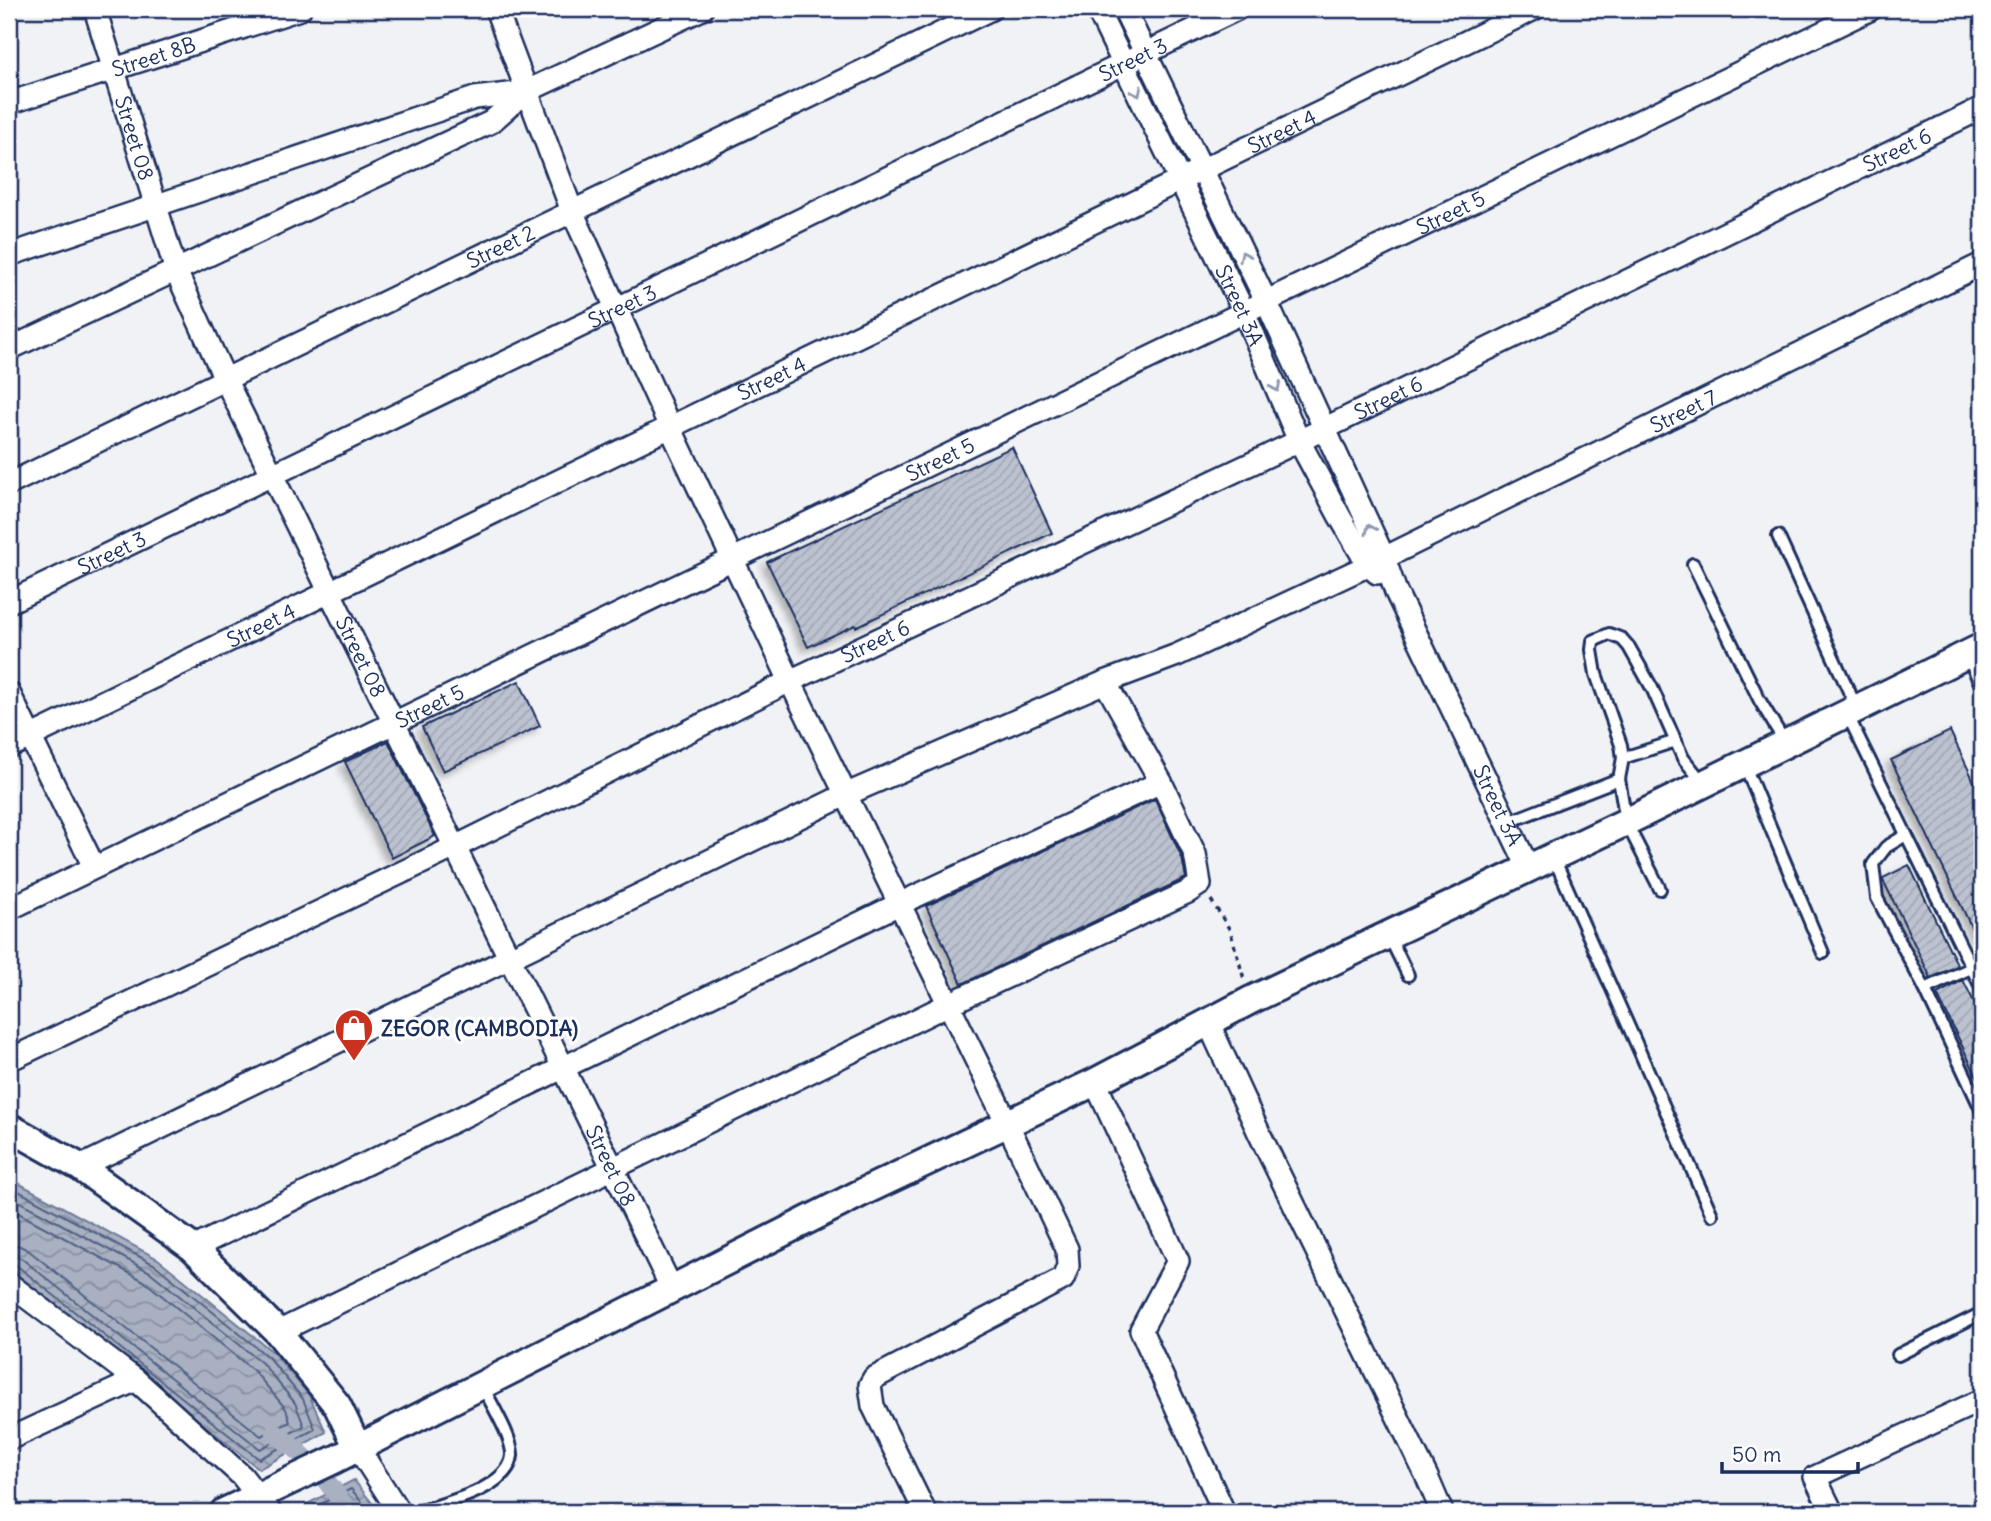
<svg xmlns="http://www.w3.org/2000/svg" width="1991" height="1521" viewBox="0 0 1991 1521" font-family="Delius,sans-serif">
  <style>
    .water { fill: url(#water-waves); stroke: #707c9a; stroke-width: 2 }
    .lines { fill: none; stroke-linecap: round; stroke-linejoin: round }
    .shore { stroke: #536386; stroke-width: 2 }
    .canal { stroke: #a8b0c2; stroke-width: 19 }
    .building { fill: url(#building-hatch); stroke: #1b2f5e; stroke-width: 2; filter: url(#shadow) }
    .service-casing { stroke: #1b2f5e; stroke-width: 16 }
    .minor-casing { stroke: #1b2f5e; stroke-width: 26 }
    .tertiary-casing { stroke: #1b2f5e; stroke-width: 32 }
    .path { stroke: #1b2f5e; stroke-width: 3.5; stroke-dasharray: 5 5; stroke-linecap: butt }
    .service { stroke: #fff; stroke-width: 10 }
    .minor { stroke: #fff; stroke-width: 21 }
    .tertiary { stroke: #fff; stroke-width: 26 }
    .oneway { stroke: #8d97ae }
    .labels { text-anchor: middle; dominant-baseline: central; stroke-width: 6; stroke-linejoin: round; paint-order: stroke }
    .street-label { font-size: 21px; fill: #1b2f5e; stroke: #fff }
    .poi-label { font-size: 21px; font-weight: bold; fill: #1b2f5e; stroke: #fff; text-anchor: start }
  </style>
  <defs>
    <pattern id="water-waves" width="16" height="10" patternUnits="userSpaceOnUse" patternTransform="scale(1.75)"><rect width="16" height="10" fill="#a8b0c2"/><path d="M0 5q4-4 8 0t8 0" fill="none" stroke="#8890a1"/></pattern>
    <pattern id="building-hatch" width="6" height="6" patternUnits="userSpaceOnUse" patternTransform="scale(1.75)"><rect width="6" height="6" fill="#bcc2d0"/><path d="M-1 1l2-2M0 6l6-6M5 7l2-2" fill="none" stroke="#a1a7b5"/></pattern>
    <filter id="shadow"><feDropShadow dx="-5" dy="5" stdDeviation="3.5" flood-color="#0004"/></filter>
  </defs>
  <rect width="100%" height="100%" fill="#f1f2f5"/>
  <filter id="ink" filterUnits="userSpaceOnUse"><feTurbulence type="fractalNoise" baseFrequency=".0143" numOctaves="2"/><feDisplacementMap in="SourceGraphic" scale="14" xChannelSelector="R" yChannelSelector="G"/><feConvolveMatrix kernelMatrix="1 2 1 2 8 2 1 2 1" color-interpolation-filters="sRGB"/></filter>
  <g filter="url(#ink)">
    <g class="water">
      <polygon points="9,1178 158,1259 273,1352 309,1395 326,1432 259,1469 9,1268"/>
      <polygon points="354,1480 379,1512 313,1512 307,1504"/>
    </g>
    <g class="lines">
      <g class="shore">
        <polyline points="9,1186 155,1265 268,1357 303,1399 315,1429 259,1459 16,1265 9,1263"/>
        <polyline points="9,1196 150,1272 262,1363 295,1403 304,1426 260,1449 21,1258 9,1255"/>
        <polyline points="9,1208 144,1281 254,1371 286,1409 290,1422 261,1436 28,1250 20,1246 9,1244"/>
        <polyline points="318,1512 319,1505 351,1489 370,1512"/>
      </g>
      <path class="canal" d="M275,1433C305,1455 330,1480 347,1512"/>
    </g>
    <g class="building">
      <polygon points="1012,447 1052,533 856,627 855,625 808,647 767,562"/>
      <polygon points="519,681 540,726 443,771 422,727"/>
      <polygon points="1950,731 1982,798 1982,949 1891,760"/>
      <polygon points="388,741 435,836 392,858 345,762"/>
      <polygon points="1155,799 1182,858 1186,878 962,984 926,906"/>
      <polygon points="1909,865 1956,962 1957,966 1931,978 1883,880 1883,878"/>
      <polygon points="1963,980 1982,1018 1982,1087 1937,994"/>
    </g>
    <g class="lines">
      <g class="service-casing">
        <g id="service">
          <polyline points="1778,536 1857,709"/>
          <polyline points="1693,564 1760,701 1786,744"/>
          <polyline points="1967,655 1982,687"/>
          <polyline points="1847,714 1982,989"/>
          <polyline points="1623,758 1676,741"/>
          <polyline points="1744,764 1823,953"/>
          <polyline points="1506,823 1619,779"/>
          <polyline points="1906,835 1886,847 1873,864 1877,898 1925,989 1982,1111"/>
          <polyline points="1554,858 1712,1215"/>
          <polyline points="1660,889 1626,822 1619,779 1623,758 1621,745 1596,674 1592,650 1593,641 1609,634 1622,639 1629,647 1652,688 1683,758 1704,784"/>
          <polyline points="1388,934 1408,975"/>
          <polyline points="1925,989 1982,963"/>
          <polyline points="1898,1355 1982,1313"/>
          <path d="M417,1512C444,1503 508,1489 512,1456C513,1438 490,1402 482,1385"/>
        </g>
      </g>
      <g class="minor-casing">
        <g id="minor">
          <path id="s1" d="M95,9L176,271L225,379L671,1287"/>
          <polyline points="496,9 572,211 670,427 790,681 1008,1125 1067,1249 1068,1266 1063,1279 874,1378 870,1385 873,1406 925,1512"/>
          <path id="s2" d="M1097,9L1244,312L1299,441L1340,517L1368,565L1377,573"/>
          <path id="s3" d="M1124,9L1266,301L1384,558L1396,592L1528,867"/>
          <path id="s4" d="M9,103L300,9"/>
          <polyline points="9,255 475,98 525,92"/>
          <polyline points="9,349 491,122 525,92 702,9"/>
          <path id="s5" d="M9,484L991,9"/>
          <path id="s6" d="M9,602L1237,9"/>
          <polyline points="9,693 94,867"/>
          <path id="s7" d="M9,747L1534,9"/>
          <path id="s8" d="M9,909L1871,9"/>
          <polyline points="1208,1022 1260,1135 1427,1477 1442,1512"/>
          <path id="s9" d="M9,1060L455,847L790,681L1299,441L1982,108"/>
          <polyline points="1095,1082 1178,1261 1141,1330 1224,1512"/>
          <path id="s10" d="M80,1167L845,795L1105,682L1177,655L1384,558L1982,264"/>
          <polyline points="193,1248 899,904 1161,782"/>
          <polyline points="9,1284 136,1380 242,1476 270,1512"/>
          <polyline points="278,1332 949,1004 1188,892 1200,884 1195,854 1161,782 1105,682"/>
          <polyline points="9,1439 136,1380"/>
          <polyline points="358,1448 399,1512"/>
          <polyline points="1832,1512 1815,1477 1982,1400"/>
        </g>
      </g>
      <g class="tertiary-casing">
        <g id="tertiary">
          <polyline points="9,1127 80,1167 193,1248 278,1332 337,1405 358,1448"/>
          <polyline points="224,1512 336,1459 865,1191 1095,1082 1251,1000 1626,822 1982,647"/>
        </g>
      </g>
      <polyline class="path" points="1211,900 1230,930 1244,979"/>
      <use href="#service" class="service"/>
      <use href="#minor" class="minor"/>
      <use href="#tertiary" class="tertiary"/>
    </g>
    <defs><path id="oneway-chevron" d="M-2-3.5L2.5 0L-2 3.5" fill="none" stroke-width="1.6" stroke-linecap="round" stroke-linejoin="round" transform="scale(1.75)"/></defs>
    <g class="oneway">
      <use href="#oneway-chevron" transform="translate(1137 92) rotate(64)"/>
      <use href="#oneway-chevron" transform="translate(1244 256) rotate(-116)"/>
      <use href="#oneway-chevron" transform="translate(1276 387) rotate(67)"/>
      <use href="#oneway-chevron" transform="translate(1370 529) rotate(-115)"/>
    </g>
  </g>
  <defs>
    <g id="shop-pin" transform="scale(2.0125)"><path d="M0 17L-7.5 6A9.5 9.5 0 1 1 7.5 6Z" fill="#c8321e" stroke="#fff"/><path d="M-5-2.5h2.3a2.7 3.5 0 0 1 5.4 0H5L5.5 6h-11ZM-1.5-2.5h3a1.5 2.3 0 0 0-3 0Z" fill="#fff"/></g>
  </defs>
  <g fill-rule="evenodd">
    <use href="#shop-pin" x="354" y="1028"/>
  </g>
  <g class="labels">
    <g class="street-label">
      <text stroke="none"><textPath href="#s4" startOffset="152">Street 8B</textPath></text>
      <text stroke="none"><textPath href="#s6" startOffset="1248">Street 3</textPath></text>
      <text stroke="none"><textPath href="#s7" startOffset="1414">Street 4</textPath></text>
      <text stroke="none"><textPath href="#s1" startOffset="135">Street 08</textPath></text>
      <text stroke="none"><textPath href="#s9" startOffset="2096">Street 6</textPath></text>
      <text stroke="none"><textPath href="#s8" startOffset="1601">Street 5</textPath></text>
      <text stroke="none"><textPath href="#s5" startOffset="546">Street 2</textPath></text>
      <text stroke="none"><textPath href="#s6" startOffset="681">Street 3</textPath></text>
      <text stroke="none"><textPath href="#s2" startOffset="329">Street 3A</textPath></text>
      <text stroke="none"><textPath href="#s7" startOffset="847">Street 4</textPath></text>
      <text stroke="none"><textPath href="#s9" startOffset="1530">Street 6</textPath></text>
      <text stroke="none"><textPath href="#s10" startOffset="1773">Street 7</textPath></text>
      <text stroke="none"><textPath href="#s8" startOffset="1034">Street 5</textPath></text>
      <text stroke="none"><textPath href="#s6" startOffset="114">Street 3</textPath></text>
      <text stroke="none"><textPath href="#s7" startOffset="280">Street 4</textPath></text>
      <text stroke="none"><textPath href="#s9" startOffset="962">Street 6</textPath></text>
      <text stroke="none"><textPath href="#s1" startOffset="702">Street 08</textPath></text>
      <text stroke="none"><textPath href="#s8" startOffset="467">Street 5</textPath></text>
      <text stroke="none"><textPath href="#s3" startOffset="880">Street 3A</textPath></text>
      <text stroke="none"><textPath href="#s1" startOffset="1269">Street 08</textPath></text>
    </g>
    <g class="poi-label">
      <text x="381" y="1028">ZEGOR (CAMBODIA)</text>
    </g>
  </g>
  <rect width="1991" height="1521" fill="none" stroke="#fff" stroke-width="35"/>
  <rect x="18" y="18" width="1956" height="1486" fill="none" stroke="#1b2f5e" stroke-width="2.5" filter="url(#ink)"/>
  <path d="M1722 1462v10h136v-10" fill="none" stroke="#1b2f5e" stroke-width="3.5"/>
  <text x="1732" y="1462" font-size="21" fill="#1b2f5e" stroke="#ffffff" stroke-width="5" paint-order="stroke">50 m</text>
</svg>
